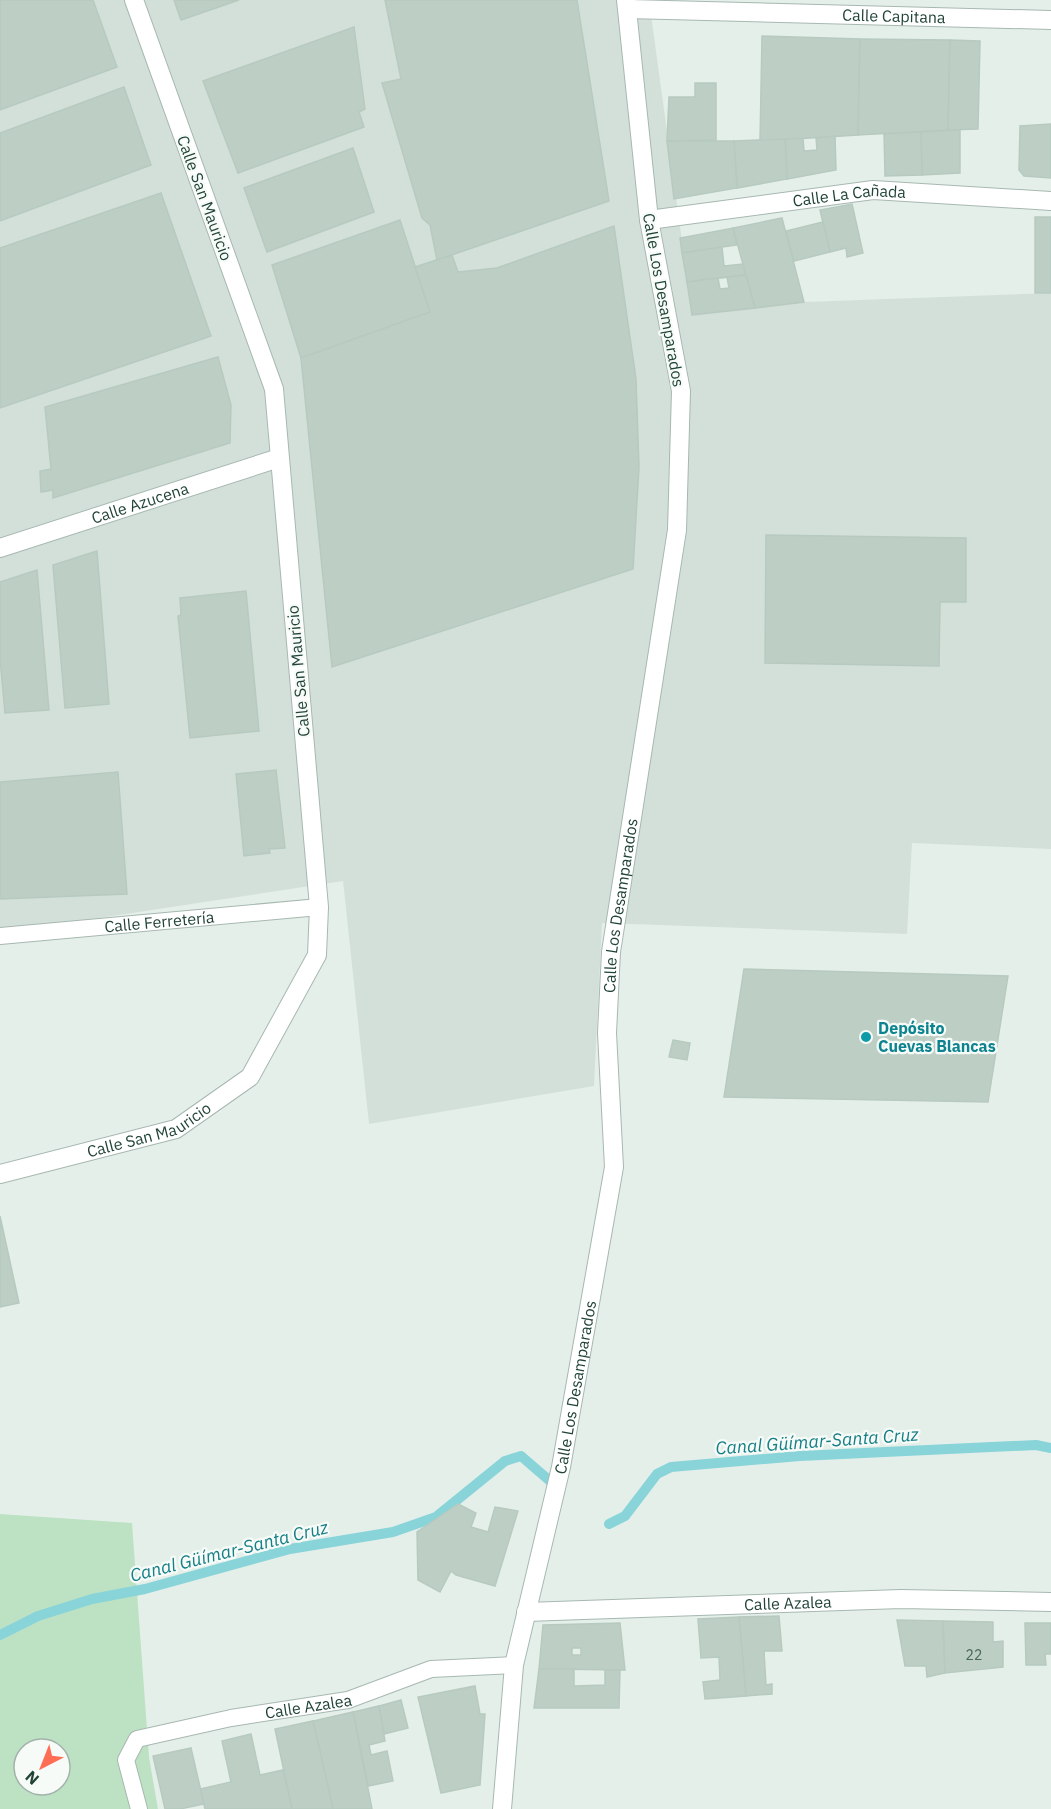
<svg xmlns="http://www.w3.org/2000/svg" width="1051" height="1809" viewBox="0 0 1051 1809" font-family="'IBM Plex Sans',sans-serif">
  <style>
    .built { fill: #d3e0d9 }
    .green { fill: #bde2c3; fill-rule: evenodd }
    .lines { fill: none; stroke-linecap: round; stroke-linejoin: round }
    .stream { stroke: #89d4d9; stroke-width: 10 }
    .building { fill: #bdcec5; stroke: #b7cac0; stroke-width: 1.5; fill-rule: evenodd }
    .service-casing { stroke: #a7b8b1; stroke-width: 18 }
    .minor-casing { stroke: #a7b8b1; stroke-width: 20 }
    .service { stroke: #fff; stroke-width: 16 }
    .minor { stroke: #fff; stroke-width: 18 }
    .culture-dot { fill: #0f9aa8; stroke: #f7fbf8; stroke-width: 2 }
    .labels { text-anchor: middle; dominant-baseline: central; stroke-width: 4.5; stroke-linejoin: round; paint-order: stroke }
    .number-label { font-size: 14px; fill: #49665a }
    .street-label { font-size: 16px; fill: #224437; stroke: #f7fbf8 }
    .culture-label { font-size: 16px; font-weight: bold; fill: #0d838f; stroke: #f7fbf8; text-anchor: start }
    .water-label { font-size: 18px; font-style: italic; fill: #157f86; stroke: #f7fbf8 }
  </style>
  <rect width="100%" height="100%" fill="#e5efea"/>
  <polygon class="built" points="0,0 649,0 692,314 804,302 1051,293 1051,849 912,843 907,934 602,923 594,1086 369,1124 343,881 0,933"/>
  <path class="green" d="M0,1514L132,1523L149,1757L158,1809H0ZM24,1749H60V1785H24Z"/>
  <g class="lines">
    <g class="stream">
      <polyline points="609,1524 625,1516 657,1474 671,1467 800,1456 1036,1445 1051,1448"/>
      <polyline points="0,1635 38,1616 92,1599 145,1589 290,1549 393,1532 436,1517 505,1461 521,1456 550,1481"/>
    </g>
  </g>
  <g class="building">
    <polygon points="0,0 93,0 117,67 0,110"/>
    <polygon points="174,0 239,0 181,20"/>
    <polygon points="385,0 577,0 609,201 437,260 430,225 422,218 382,83 401,79"/>
    <polygon points="354,27 365,109 359,112 364,127 238,173 203,81"/>
    <polygon points="762,36 860,39 858,135 760,141"/>
    <polygon points="860,39 950,40 948,130 858,135"/>
    <polygon points="950,40 980,41 978,129 948,130"/>
    <polygon points="695,83 716,83 716,140 667,141 669,97 695,97"/>
    <polygon points="124,87 151,165 0,221 0,133"/>
    <polygon points="1051,124 1051,178 1024,176 1019,170 1020,126"/>
    <polygon points="960,130 960,173 922,175 921,132"/>
    <polygon points="921,132 922,175 885,176 884,134"/>
    <polygon points="835,136 836,170 787,179 785,139 803,138 804,151 817,150 816,138"/>
    <polygon points="785,139 787,179 737,188 734,141"/>
    <polygon points="667,141 734,141 737,188 674,199"/>
    <polygon points="353,148 374,212 267,252 244,188"/>
    <polygon points="161,193 211,336 0,408 0,248"/>
    <polygon points="852,204 863,253 847,257 846,248 830,252 820,210"/>
    <rect x="1035" y="217" width="16" height="76"/>
    <polygon points="782,218 804,302 755,308 733,228"/>
    <polygon points="400,220 430,312 301,358 272,265"/>
    <polygon points="823,222 830,252 794,261 786,231"/>
    <polygon points="614,226 636,379 639,467 633,569 332,667 301,358 430,312 415,267 452,255 458,272 497,268"/>
    <polygon points="733,228 737,245 682,253 680,238"/>
    <polygon points="722,247 724,266 743,264 746,275 687,282 682,253"/>
    <polygon points="746,275 755,308 692,315 687,282 718,278 720,289 729,288 727,277"/>
    <polygon points="218,357 231,405 230,443 53,498 53,490 41,492 40,471 51,469 45,407"/>
    <polygon points="766,535 966,538 966,602 940,602 939,666 765,663"/>
    <polygon points="97,551 109,704 65,708 53,565"/>
    <polygon points="37,570 49,710 5,713 0,658 0,582"/>
    <polygon points="246,591 259,731 190,738 178,616 181,615 180,598"/>
    <polygon points="276,770 285,848 269,849 270,853 244,856 236,774"/>
    <polygon points="118,772 127,894 0,899 0,782"/>
    <polygon points="744,969 1008,976 988,1102 724,1097"/>
    <polygon points="673,1040 690,1043 687,1060 669,1057"/>
    <polygon points="0,1216 19,1303 0,1307"/>
    <polygon points="458,1504 476,1513 471,1527 488,1532 495,1507 518,1511 495,1586 456,1575 451,1571 440,1592 418,1580 417,1532"/>
    <polygon points="779,1616 782,1651 764,1651 766,1685 772,1684 772,1694 746,1696 739,1617"/>
    <polygon points="739,1617 746,1696 705,1699 703,1682 720,1680 719,1657 701,1658 698,1619"/>
    <polygon points="897,1620 943,1621 945,1673 927,1677 926,1666 905,1666"/>
    <polygon points="943,1621 993,1622 993,1642 1003,1641 1003,1667 945,1673"/>
    <path d="M620,1623L625,1670L539,1669L543,1625ZM572,1648H581V1655H572Z"/>
    <polygon points="1025,1623 1051,1623 1051,1654 1045,1654 1046,1665 1026,1665"/>
    <polygon points="539,1669 574,1669 574,1686 605,1685 605,1670 620,1670 619,1708 534,1708"/>
    <polygon points="475,1686 480,1714 485,1714 480,1785 441,1793 418,1697"/>
    <polygon points="401,1700 408,1728 384,1734 379,1706"/>
    <polygon points="379,1706 385,1741 369,1745 371,1755 387,1751 393,1781 368,1786 353,1712"/>
    <polygon points="353,1712 372,1809 333,1809 313,1721"/>
    <polygon points="313,1721 333,1809 292,1809 275,1729"/>
    <polygon points="251,1734 260,1775 283,1770 292,1809 205,1809 200,1789 231,1782 222,1741"/>
    <polygon points="191,1748 204,1804 180,1809 165,1809 153,1756"/>
  </g>
  <g class="lines">
    <g class="service-casing">
      <g id="service">
        <path id="s1" d="M0,936L319,907"/>
        <path id="s2" d="M139,1809L126,1760L137,1739L231,1718L348,1700L431,1669L514,1665"/>
      </g>
    </g>
    <g class="minor-casing">
      <g id="minor">
        <path id="s3" d="M628,9L1051,20"/>
        <path id="s4" d="M649,220L873,190L1051,201"/>
        <path id="s5" d="M0,548L279,458"/>
        <path id="s6" d="M0,1174L176,1129L250,1077L317,955L319,907L274,389L134,0"/>
        <path id="s7" d="M526,1612L901,1599L1051,1602"/>
        <path id="s8" d="M502,1809L514,1665L561,1467L614,1167L607,1033L611,952L677,530L681,391L649,220L626,0"/>
      </g>
    </g>
    <use href="#service" class="service"/>
    <use href="#minor" class="minor"/>
  </g>
  <circle class="culture-dot" cx="866" cy="1037" r="6"/>
  <g class="labels">
    <g class="number-label">
      <text x="974" y="1655">22</text>
    </g>
    <g class="street-label">
      <text stroke="none"><textPath href="#s3" startOffset="266">Calle Capitana</textPath></text>
      <text stroke="none"><textPath href="#s4" startOffset="202">Calle La Cañada</textPath></text>
      <text transform="translate(205 198) rotate(70)">Calle San Mauricio</text>
      <text transform="translate(664 300) rotate(80)">Calle Los Desamparados</text>
      <text stroke="none"><textPath href="#s5" startOffset="147">Calle Azucena</textPath></text>
      <text transform="translate(298 671) rotate(-95)">Calle San Mauricio</text>
      <text stroke="none"><textPath href="#s8" startOffset="915">Calle Los Desamparados</textPath></text>
      <text stroke="none"><textPath href="#s1" startOffset="160">Calle Ferretería</textPath></text>
      <text stroke="none"><textPath href="#s6" startOffset="156">Calle San Mauricio</textPath></text>
      <text stroke="none"><textPath href="#s8" startOffset="429">Calle Los Desamparados</textPath></text>
      <text stroke="none"><textPath href="#s7" startOffset="262">Calle Azalea</textPath></text>
      <text stroke="none"><textPath href="#s2" startOffset="249">Calle Azalea</textPath></text>
    </g>
    <g class="culture-label">
      <text x="878" y="1028">Depósito<tspan x="878" dy="18">Cuevas Blancas</tspan></text>
    </g>
    <g class="water-label">
      <text transform="translate(817 1441) rotate(-4)">Canal Güímar-Santa Cruz</text>
      <text transform="translate(229 1551) rotate(-14)">Canal Güímar-Santa Cruz</text>
    </g>
  </g>
  <g transform="translate(42 1767) rotate(222)"><circle r="28" fill="#f7fbf8" stroke="#a2b2ab" stroke-width="1.5"/>
  <path d="M0-4.5L10 22L0 15L-10 22Z" fill="#fe6e55"/>
  <text y="-9" font-size="16" font-weight="bold" text-anchor="middle" fill="#224437">N</text>
  </g>
</svg>
